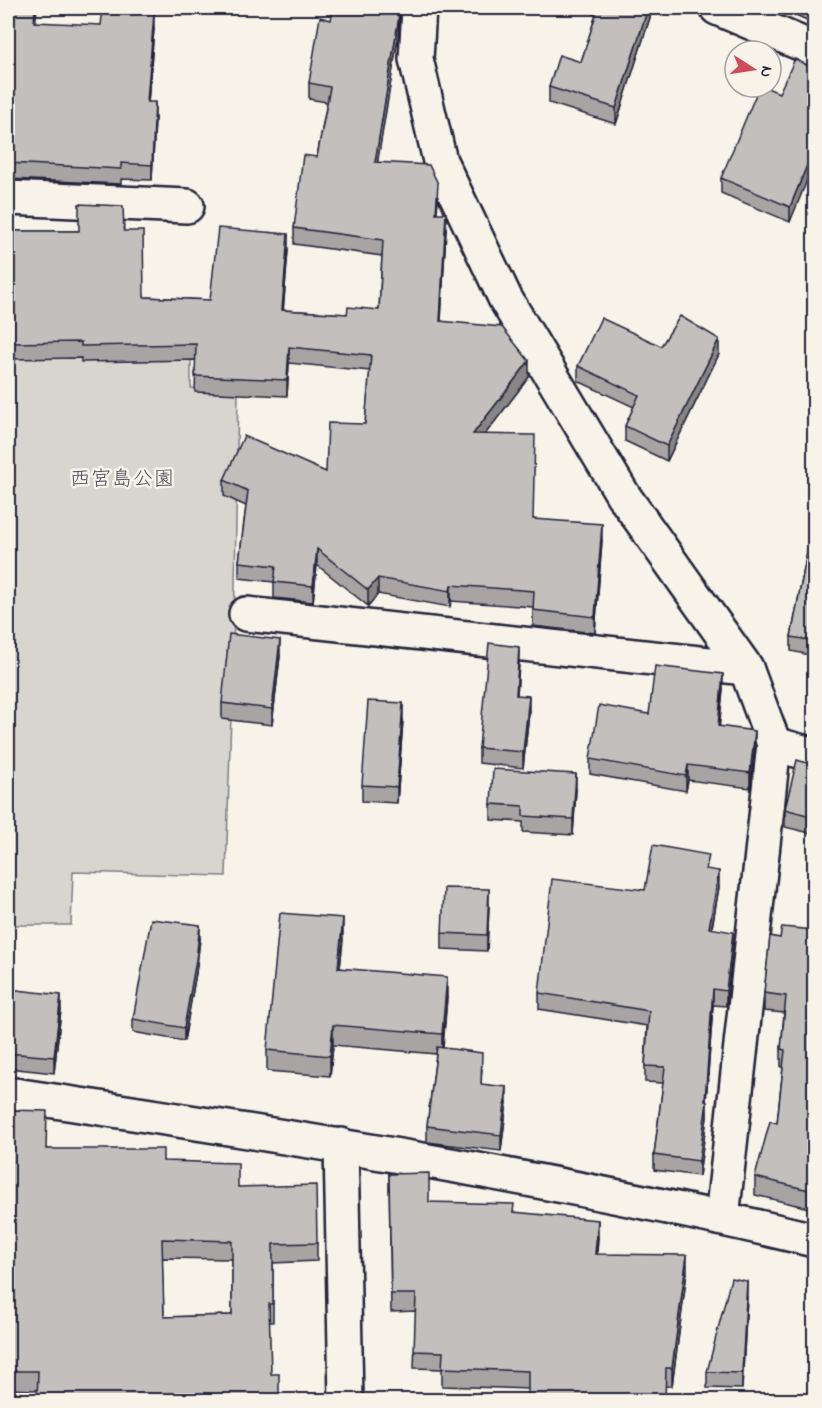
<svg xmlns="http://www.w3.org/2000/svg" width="822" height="1408" viewBox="0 0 822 1408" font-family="'Indie Flower','Klee One',sans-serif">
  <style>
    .green { fill: #d8d5cf; stroke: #7d7c85; stroke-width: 1.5 }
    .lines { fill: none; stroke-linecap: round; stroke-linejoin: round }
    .minor-casing { stroke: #22223b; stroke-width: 38 }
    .minor { stroke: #f7f3e8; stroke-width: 33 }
    .wall { fill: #a7a4a3; stroke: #22223b; stroke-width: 1.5; fill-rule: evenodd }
    .shaded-wall { fill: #888684; stroke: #22223b; stroke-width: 1.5 }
    .building { fill: #c2bfbd; stroke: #22223b; stroke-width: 1.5; fill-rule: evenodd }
    .labels { text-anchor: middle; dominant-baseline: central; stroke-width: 5; stroke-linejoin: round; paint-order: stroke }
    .park-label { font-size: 21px; fill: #504f60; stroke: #f7f3e8 }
  </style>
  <rect width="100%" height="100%" fill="#f7f3e8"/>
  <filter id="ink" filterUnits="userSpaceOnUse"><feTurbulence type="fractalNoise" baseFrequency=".0167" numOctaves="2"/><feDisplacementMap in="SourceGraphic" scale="12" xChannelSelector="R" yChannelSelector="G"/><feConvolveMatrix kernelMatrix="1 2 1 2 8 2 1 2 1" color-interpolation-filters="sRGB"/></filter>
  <g filter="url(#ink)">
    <polygon class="green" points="8,342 191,347 191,388 238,389 235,585 226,876 73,872 71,925 8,925"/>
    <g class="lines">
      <g class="minor-casing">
        <g id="minor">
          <polyline points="419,8 416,59 440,161 505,298 623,495 746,668 774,744 722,1218"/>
          <polyline points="717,8 814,49"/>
          <polyline points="8,198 187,206"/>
          <polyline points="246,614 746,668"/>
          <polyline points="774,744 814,755"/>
          <path d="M8,1094C278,1135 549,1176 814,1240"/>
          <polyline points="341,1145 346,1400"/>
        </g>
      </g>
      <use href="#minor" class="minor"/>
    </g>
    <g class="wall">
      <polygon points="8,8 35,23 154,28 148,102 155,118 152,180 121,179 121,184 8,179"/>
      <polygon points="593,8 653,8 616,124 549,103 549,87 581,62 596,15 593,14"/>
      <polygon points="779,8 814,8 814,23"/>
      <polygon points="400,18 398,38 377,162 438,200 437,213 446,229 441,321 529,377 485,434 533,519 602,540 595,633 533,626 533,607 451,601 450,607 378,594 368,606 317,565 313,602 274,598 274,582 239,578 239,562 246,506 224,496 224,480 326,472 365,424 370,371 289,363 287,396 195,392 196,360 81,362 81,358 8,359 8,231 124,231 144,297 210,300 288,250 283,310 347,314 379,310 382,256 294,244 294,228 317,157 327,102 309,99 309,83 331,20"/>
      <polygon points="814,69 790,222 721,193 721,178 779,93"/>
      <polygon points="661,346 719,354 667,461 625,441 625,426 634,407 578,381 578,366"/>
      <polygon points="814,482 814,514 810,512 810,497"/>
      <polygon points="814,516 814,656 791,651 791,637"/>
      <polygon points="280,656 272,725 222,719 222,703"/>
      <polygon points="519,662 517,695 529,712 523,768 479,763 479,748"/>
      <polygon points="723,689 719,726 755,746 750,788 688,780 686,791 590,774 590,759 649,714"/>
      <polygon points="403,719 397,803 362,801 362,785"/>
      <polygon points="814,765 814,834 785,827 785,809"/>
      <polygon points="576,789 573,835 523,832 523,822 491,820 491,804"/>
      <polygon points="709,870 719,887 712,928 733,948 726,1006 713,1005 706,1101 707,1117 699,1176 654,1170 654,1155 663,1083 645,1082 645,1066 647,1026 539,1009 539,993 645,890"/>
      <polygon points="489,905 487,951 442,949 442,933"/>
      <polygon points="814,930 813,1209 755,1195 755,1177 777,1123 783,1067 781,1067 781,1049 784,1013 764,1011 764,993 780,938"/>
      <polygon points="200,939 196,973 184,1041 133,1032 133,1019"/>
      <polygon points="343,939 340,968 447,997 443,1048 482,1069 481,1084 507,1102 501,1151 427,1142 427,1126 436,1054 333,1045 330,1076 267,1071 267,1050"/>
      <polygon points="8,989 61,1010 54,1073 8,1068"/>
      <path d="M8,1110L47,1149L163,1161L238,1187L317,1243V1261L273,1263V1322H270L37,1390L8,1389ZM162,1258L232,1259V1315L164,1317Z"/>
      <polygon points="389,1174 429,1202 514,1212 598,1237 597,1254 687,1272 672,1386 528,1389 442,1386 442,1369 414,1368 416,1311 391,1312"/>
      <polygon points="747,1297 742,1389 707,1388 707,1372"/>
    </g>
    <g class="shaded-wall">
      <polygon points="35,8 37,8 34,38 34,22"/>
      <polygon points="400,8 398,38 375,178 375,162"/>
      <polygon points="648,8 653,8 616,124 616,108"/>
      <polygon points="154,13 154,28 147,117 147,102"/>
      <polygon points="814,97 814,112 810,106"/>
      <polygon points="155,102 155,118 152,180 152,165"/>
      <polygon points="814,148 814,163 790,222 790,207"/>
      <polygon points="446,213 446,229 440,337 440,321"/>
      <polygon points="288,234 288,250 282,326 282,310"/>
      <polygon points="719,339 719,354 667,461 667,446"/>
      <polygon points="289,347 289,363 287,396 287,380"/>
      <polygon points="529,361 529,377 473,450 473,434"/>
      <polygon points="602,524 602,540 595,633 595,617"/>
      <polygon points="317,549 317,565 313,602 313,586"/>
      <polygon points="378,578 378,594 368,606 368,590"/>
      <polygon points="451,585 451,601 450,607 450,591"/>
      <polygon points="280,640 280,656 272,725 272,709"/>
      <polygon points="519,647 519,662 516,711 516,695"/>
      <polygon points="723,674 723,689 718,741 718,726"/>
      <polygon points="529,696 529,712 523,768 523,752"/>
      <polygon points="403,703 403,719 397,803 397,787"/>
      <polygon points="755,731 755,746 750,788 750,773"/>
      <polygon points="688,765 688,780 686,791 686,776"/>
      <polygon points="576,774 576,789 573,835 573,819"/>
      <polygon points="719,871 719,887 709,943 709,928"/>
      <polygon points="489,889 489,905 487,951 487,935"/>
      <polygon points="343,918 343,939 338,988 338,968"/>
      <polygon points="200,925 200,939 196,973 184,1041 184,1028"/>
      <polygon points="733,932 733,948 726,1006 726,991"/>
      <polygon points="447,977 447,997 442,1054 442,1034"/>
      <polygon points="713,989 713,1005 705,1115 707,1102 707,1117 699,1176 699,1161 705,1101"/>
      <polygon points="61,995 61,1010 54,1073 54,1057"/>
      <polygon points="333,1025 333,1045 330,1076 330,1056"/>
      <polygon points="507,1087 507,1102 501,1151 501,1135"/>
      <polygon points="814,1185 814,1202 813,1209 813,1191"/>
      <polygon points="598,1220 598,1237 595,1271 595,1254"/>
      <polygon points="687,1255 687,1272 672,1386 672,1368"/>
      <polygon points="747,1281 747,1297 742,1389 742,1373"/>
    </g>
    <g class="building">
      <polygon points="8,8 35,8 34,22 101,25 103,8 154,13 147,102 155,102 152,165 121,163 121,169 8,163"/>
      <polygon points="333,8 399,8 398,22 375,162 429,165 438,184 436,213 446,213 440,321 502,327 529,361 473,434 535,435 533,519 602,524 595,617 533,610 534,591 451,585 450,591 378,578 368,590 317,549 313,586 274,582 276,566 239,562 248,491 224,480 244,436 326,472 328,423 365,424 371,355 289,347 287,380 195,376 196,344 81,346 81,342 8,343 8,231 79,231 79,204 123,206 124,231 143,231 144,297 210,300 218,228 288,234 282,310 347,314 348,307 379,310 383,240 294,228 303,155 317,157 330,87 309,83 320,17 331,20"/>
      <polygon points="598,8 648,8 616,108 549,87 559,55 581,62"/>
      <polygon points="795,59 814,69 814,97 810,106 814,108 814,148 790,207 721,178 759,87 765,87 779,93"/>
      <polygon points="680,316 719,339 667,446 625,426 639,395 578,366 601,318 661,346"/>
      <polygon points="814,482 814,499 810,497"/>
      <polygon points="814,516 814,641 791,637"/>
      <polygon points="229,634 280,640 272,709 222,703"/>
      <polygon points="489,643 519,647 516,695 529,696 523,752 479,748"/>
      <polygon points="655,666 723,674 718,726 755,731 750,773 688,765 686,776 590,759 599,705 649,714"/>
      <polygon points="368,701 403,703 397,787 362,785"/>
      <polygon points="797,760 814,765 814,817 785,809"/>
      <polygon points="493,769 576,774 573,819 523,816 523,806 491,804"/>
      <polygon points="653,845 709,855 706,869 719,871 709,928 733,932 726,991 713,989 705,1101 707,1102 699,1161 654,1155 665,1067 645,1066 649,1011 539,993 552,879 645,890"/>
      <polygon points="444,888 489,889 487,935 442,933"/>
      <polygon points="280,913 343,918 338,968 447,977 442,1034 333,1025 330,1056 267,1050"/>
      <polygon points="151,919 200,925 196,960 184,1028 133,1019"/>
      <polygon points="782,927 814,930 814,1185 813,1191 755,1177 770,1121 777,1123 785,1050 781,1049 786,996 764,993 770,936 780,938"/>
      <polygon points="8,989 61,995 54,1057 8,1053"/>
      <polygon points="437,1047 482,1053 481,1084 507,1087 501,1135 427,1126"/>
      <path d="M8,1110L47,1111L46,1149H163V1161L238,1163V1187L316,1185L317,1243L273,1244V1304H269L271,1374H279V1401H37L38,1371H8ZM162,1239L232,1241V1315L164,1317Z"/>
      <polygon points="429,1173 429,1202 514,1204 513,1212 598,1220 595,1254 687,1255 672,1368 666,1368 665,1401 528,1401 528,1371 442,1368 443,1352 414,1351 416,1294 391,1294 389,1174"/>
      <polygon points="731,1278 747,1281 742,1373 707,1372"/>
    </g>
  </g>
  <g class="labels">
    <g class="park-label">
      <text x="122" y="480">西宮島公園</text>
    </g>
  </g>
  <rect width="822" height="1408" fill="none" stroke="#f7f3e8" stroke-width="30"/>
  <rect x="15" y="15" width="792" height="1378" fill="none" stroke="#22223b" stroke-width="2" filter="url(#ink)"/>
  <g transform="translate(753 69) rotate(102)"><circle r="28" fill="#f7f3e8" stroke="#a29fa3" stroke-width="1.5"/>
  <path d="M0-4.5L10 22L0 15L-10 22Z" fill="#d1495b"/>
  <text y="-9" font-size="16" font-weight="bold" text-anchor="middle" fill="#22223b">N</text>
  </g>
</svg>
